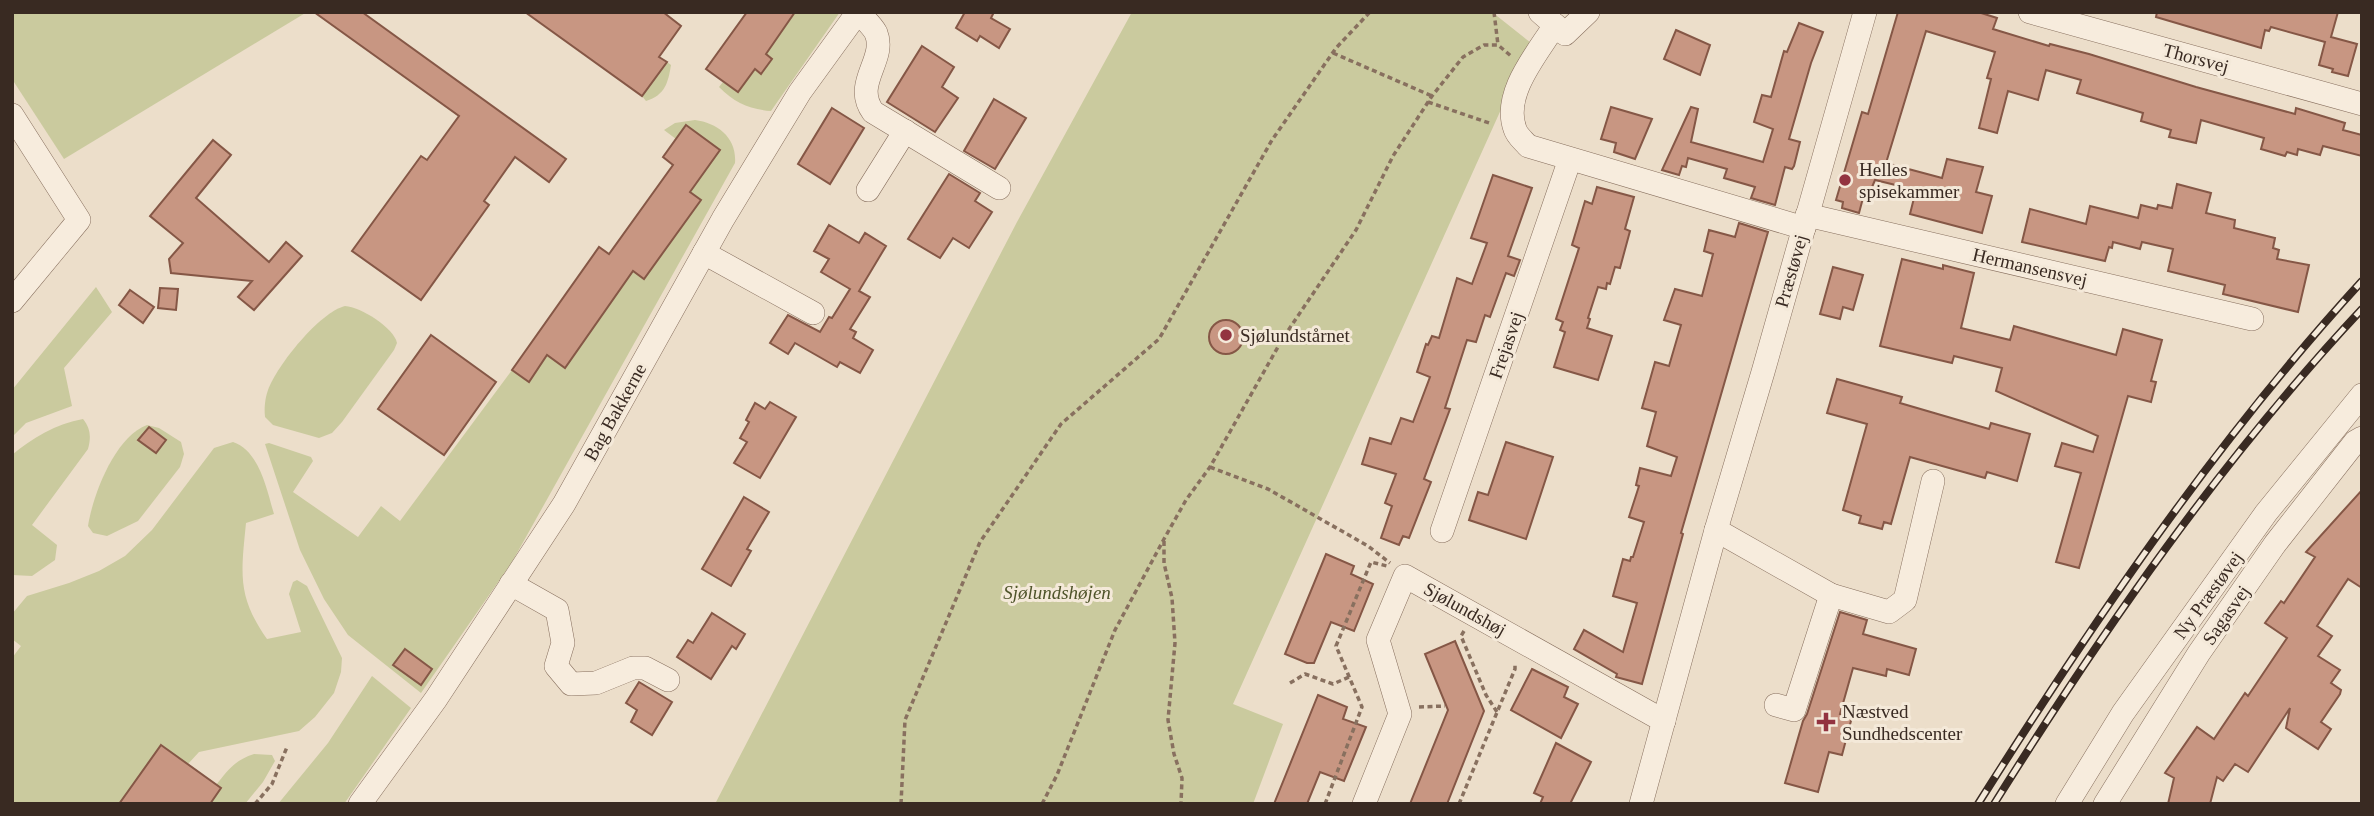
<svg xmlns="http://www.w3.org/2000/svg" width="2374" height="816" viewBox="0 0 2374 816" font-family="'Times New Roman',serif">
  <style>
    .green { fill: #caca9e }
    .building { fill: #c89682; stroke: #855746; stroke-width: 2 }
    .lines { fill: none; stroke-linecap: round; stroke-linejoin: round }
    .minor-casing { stroke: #88705f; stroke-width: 24 }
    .path { stroke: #88705f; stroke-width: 3.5; stroke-dasharray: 5 3.5; stroke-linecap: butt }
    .minor { stroke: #f7ecdd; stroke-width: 23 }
    .rail-casing { stroke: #392a22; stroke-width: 8 }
    .rail { stroke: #f4e9d9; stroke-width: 5; stroke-dasharray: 16; stroke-linecap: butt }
    .poi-dot { fill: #933340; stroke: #f4e9d9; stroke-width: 2.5 }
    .labels { text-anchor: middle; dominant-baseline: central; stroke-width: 6; stroke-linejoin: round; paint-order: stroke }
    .street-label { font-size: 19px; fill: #392a22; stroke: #f4e9d9 }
    .poi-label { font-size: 19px; fill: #392a22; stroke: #f4e9d9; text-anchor: start }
    .park-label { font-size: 19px; font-style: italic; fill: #4f542a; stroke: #f4e9d9 }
  </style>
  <rect width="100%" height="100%" fill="#ecdeca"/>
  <g class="green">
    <polygon points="12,12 307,12 64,159 12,79"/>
    <path d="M795,12H840L771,111C749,109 735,103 719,87L723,82L738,92L755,69L762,73L772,59L766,54Z"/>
    <polygon points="1132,12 1492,12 1531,43 1233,704 1283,724 1253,804 715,804 1017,222"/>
    <path d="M667,62L671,65C668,83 665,95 646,101L642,96Z"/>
    <path d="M695,120C718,123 737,138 735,163L512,562L421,693L348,635L324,599L300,550L265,444L269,443L311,457L313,461L293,492L358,537L381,506L400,521L512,370L529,382L547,355L564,367L633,271L645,278L700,200L685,189L697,182L720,150L686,126L676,139L664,130L675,123Z"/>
    <polygon points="96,287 112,312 64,368 72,406 26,423 12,437 12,390"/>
    <path d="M345,306C361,307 394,328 397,343L394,350L342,422L332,433L319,438L273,425L265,417C264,407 265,399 268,390C277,365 320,312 345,306Z"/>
    <path d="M83,419C91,429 91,438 88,449L32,525L57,545L55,560L32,576L12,575V455C32,438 56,424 83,419Z"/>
    <path d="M147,425L159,428L181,442L184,454L180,467L138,521L107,536L93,533L88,526C93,494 115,437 147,425Z"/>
    <path d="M233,442C260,451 267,491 274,514L246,523C241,574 237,596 267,639L301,632L289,594L293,582L297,580L307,586L342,658L341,672L334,693L315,717L299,731L199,752L188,764L161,745L119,804H12V658L21,646L12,639V614L27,596L69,583L99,571L125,556L152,530L214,448Z"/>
    <polygon points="372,676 411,708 344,804 278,804 328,743"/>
    <path d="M254,754L272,755L275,761L263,782L245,804H210L221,788L216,785C228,770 235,760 254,754Z"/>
  </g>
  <g class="building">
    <polygon points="314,12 362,12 566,159 549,182 515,157 484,201 489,205 421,300 352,251 421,156 427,160 459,116"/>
    <polygon points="525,12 663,12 681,26 659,57 667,62 642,96"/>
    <polygon points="747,12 795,12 766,54 772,59 761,74 755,69 738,92 706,69"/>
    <polygon points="965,12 994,12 991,18 1010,29 999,48 980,36 977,41 956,28"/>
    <polygon points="1898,12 1978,12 1997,18 1993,29 2049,46 2050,44 2089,54 2196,87 2295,114 2296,108 2345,123 2343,130 2362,135 2362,156 2323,146 2320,155 2298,149 2297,155 2287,152 2285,156 2261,149 2264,138 2201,120 2196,143 2169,137 2171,130 2141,121 2143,113 2077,93 2081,80 2046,70 2038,100 2008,91 1997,133 1979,128 1991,79 1987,78 1995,52 1926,31 1886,163 1942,178 1947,159 1983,167 1976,192 1992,196 1982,233 1910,214 1916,190 1875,180 1867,199 1863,198 1859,213 1842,208 1843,202 1836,200 1862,112 1868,114"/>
    <polygon points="2157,12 2338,12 2331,37 2357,44 2348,76 2332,72 2333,69 2319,65 2325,42 2271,27 2269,31 2265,30 2261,48 2156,17"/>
    <polygon points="1799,23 1823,32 1811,63 1789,139 1800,142 1794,166 1792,169 1785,167 1775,205 1751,198 1755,187 1724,178 1727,169 1688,158 1686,167 1682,166 1679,175 1662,170 1691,107 1698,109 1691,142 1763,162 1773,129 1754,122 1762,95 1771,97 1784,51 1787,52"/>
    <polygon points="1676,30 1710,45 1700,75 1664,59"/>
    <polygon points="922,46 954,67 942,87 958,98 935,132 887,102"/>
    <polygon points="994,99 1026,118 995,169 964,151"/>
    <polygon points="1611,107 1652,119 1635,159 1614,152 1616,143 1601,139"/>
    <polygon points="832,108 864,128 830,184 798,164"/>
    <polygon points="686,125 720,150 690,192 701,200 644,279 633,271 565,368 547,355 529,382 512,370 599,247 609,254 673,165 663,157"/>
    <polygon points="213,140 231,155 196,198 269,262 286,242 302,256 254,310 238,297 252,281 171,273 169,259 183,243 150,216"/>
    <polygon points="949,174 980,193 975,201 992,212 969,248 953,238 940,258 908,239"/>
    <polygon points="1493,175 1532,188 1508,256 1520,260 1514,276 1506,273 1490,317 1485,315 1476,342 1467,340 1445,408 1450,409 1424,479 1431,482 1409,538 1403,536 1399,545 1381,538 1392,506 1385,503 1396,474 1362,464 1370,438 1391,444 1401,418 1413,422 1430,377 1417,372 1426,344 1428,345 1432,336 1439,338 1457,278 1472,284 1487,243 1471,238"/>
    <polygon points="2177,184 2211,193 2206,213 2235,220 2234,228 2275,238 2273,248 2279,250 2277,259 2309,265 2298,312 2223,294 2225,285 2168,271 2173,249 2142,242 2140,249 2113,242 2112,248 2109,247 2105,261 2022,242 2030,209 2086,224 2090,206 2138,218 2141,205 2157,209 2158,205 2172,208"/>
    <polygon points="1597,187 1634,197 1625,229 1630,231 1620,268 1615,267 1610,284 1607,283 1606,289 1598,287 1588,318 1590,319 1587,328 1612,336 1598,380 1554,367 1565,332 1560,330 1563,322 1556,319 1579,248 1572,245 1585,201 1592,204"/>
    <polygon points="1739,223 1768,232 1681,533 1683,534 1642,684 1616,677 1617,674 1574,649 1584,630 1623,652 1637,603 1613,596 1623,559 1630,561 1631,557 1633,557 1644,522 1629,517 1639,486 1636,485 1640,468 1671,476 1677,457 1647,446 1656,412 1642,408 1655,362 1669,366 1681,325 1664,320 1675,289 1702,296 1713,254 1704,251 1709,230 1735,237"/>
    <polygon points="829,225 859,243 865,233 886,246 859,291 870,297 850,329 856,332 853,338 873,350 860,373 840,362 837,367 795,343 788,354 770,343 788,315 820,332 829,317 832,318 850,289 821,272 829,259 814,251"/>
    <polygon points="1902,259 1943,269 1943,265 1974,273 1961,328 2010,340 2014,326 2116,355 2123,329 2162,340 2151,381 2156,382 2151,402 2128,396 2079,568 2056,562 2081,473 2055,466 2062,443 2093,452 2098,436 1996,391 2002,368 1954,356 1952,363 1880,346"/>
    <polygon points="1833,267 1863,275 1853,310 1843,307 1840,319 1820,314"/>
    <polygon points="160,288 178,289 176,310 158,308"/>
    <polygon points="130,290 154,307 143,323 119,305"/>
    <circle cx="1226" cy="337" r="17"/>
    <polygon points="431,335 496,382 444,455 378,409"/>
    <polygon points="1837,379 1902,397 1900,403 1989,429 1991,423 2030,434 2017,481 1987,472 1985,478 1910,457 1891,524 1884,522 1882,529 1859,523 1861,516 1843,510 1867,424 1827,413"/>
    <polygon points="770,402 796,417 760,478 734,463 747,442 740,438 749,422 746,420 755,403 765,409"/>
    <polygon points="149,427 166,440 156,453 138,440"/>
    <polygon points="1506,442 1553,457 1526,539 1469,520 1478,492 1488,495"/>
    <polygon points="2362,490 2362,588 2348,579 2317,626 2332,636 2318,656 2340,670 2331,683 2341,690 2340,694 2321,722 2331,729 2318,749 2286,728 2290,708 2248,772 2235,764 2223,781 2217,777 2210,804 2168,804 2174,778 2165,773 2197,727 2214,739 2245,693 2248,696 2287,638 2265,623 2281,601 2284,603 2315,557 2306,552"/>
    <polygon points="744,497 769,512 747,549 751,551 731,586 702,569"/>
    <polygon points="1326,554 1354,566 1351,574 1373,584 1354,631 1331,622 1314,663 1307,663 1285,654"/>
    <polygon points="1840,612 1867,620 1863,634 1916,649 1909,675 1887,669 1886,676 1853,668 1840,714 1852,717 1842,755 1829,752 1818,792 1785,783 1803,721 1807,714"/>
    <polygon points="712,613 745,634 736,649 732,646 711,679 677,657 688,640 693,643"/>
    <polygon points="1455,641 1484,711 1447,804 1410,804 1448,710 1425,654"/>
    <polygon points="405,649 432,669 421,685 393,665"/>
    <polygon points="1532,669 1568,687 1564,697 1578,704 1561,738 1511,710"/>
    <polygon points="639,682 672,702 652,735 631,722 637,710 626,703"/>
    <polygon points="1318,695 1347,707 1343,719 1366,727 1344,781 1320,772 1307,804 1274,804"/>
    <polygon points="1556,743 1591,762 1570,804 1540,804 1543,797 1534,793"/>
    <polygon points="161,745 221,788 210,804 119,804"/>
  </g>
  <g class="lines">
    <g class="minor-casing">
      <g id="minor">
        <path d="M858,12C864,19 872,25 876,33C887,60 852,83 873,112L999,188"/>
        <polyline points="1540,12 1565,34 1588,12"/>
        <polyline points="2030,12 2362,104"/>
        <path d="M1555,25C1537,54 1502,94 1515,129C1517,136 1524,141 1528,146L1804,228"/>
        <polyline points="12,115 79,220 12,301"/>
        <polyline points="868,190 905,131"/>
        <polyline points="1807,215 2252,319"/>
        <polyline points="704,253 813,313"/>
        <polyline points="1716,530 1831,595 1889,612 1905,600 1933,481"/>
        <polyline points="1442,531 1570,159"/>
        <polyline points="511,584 557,610 563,643 556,666 571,684 596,683 633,668 645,668 668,680"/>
        <polyline points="1776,705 1794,710 1831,595"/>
        <polyline points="360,804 436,699 564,504 723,219 800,92 858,12"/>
        <polyline points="1364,804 1400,714 1378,640 1405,576 1664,721"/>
        <polyline points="1641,804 1716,530 1763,372 1865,12"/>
        <polyline points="2067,804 2123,713 2266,513 2362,395"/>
        <polyline points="2105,804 2199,653 2275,544 2355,442 2362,438"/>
      </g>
    </g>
    <g class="path">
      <polyline points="1494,12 1498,45"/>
      <polyline points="1333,53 1432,96"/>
      <polyline points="1428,102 1492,124"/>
      <polyline points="1210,467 1268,489 1368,546 1390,563"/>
      <polyline points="1164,541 1164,563 1172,598 1175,643 1168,720 1174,754 1182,778 1181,804"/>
      <polyline points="1464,631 1461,636 1486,695 1497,712"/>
      <polyline points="1290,683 1305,674 1333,684 1349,677"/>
      <polyline points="1419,707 1445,706"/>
      <polyline points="255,804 272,784 287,747"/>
      <polyline points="901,804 905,720 980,542 1061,424 1159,339 1272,140 1336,48 1370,12"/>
      <polyline points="1042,804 1057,775 1115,630 1164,539 1186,500 1210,467 1283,338 1356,230 1393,156 1432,96 1463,57 1484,45 1498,45 1511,56"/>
      <polyline points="1325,804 1362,707 1336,646 1371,562 1387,566"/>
      <polyline points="1459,804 1515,669 1515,663"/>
    </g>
    <use href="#minor" class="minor"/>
    <g class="rail-casing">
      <g id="rail">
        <path d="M1978,804C2095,619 2214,443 2362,281"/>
        <path d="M1994,804C2103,630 2221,460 2362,309"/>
      </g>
    </g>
    <use href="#rail" class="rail"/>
  </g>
  <g class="poi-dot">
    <circle cx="1845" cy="180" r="7"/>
    <circle cx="1226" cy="335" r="7"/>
    <path d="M1822.5 711.5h7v7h7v7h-7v7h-7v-7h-7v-7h7z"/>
  </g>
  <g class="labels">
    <g class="street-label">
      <text transform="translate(2196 58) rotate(15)">Thorsvej</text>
      <text transform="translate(2030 267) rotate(13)">Hermansensvej</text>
      <text transform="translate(1791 271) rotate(-74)">Præstøvej</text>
      <text transform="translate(1506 345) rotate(-71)">Frejasvej</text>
      <text transform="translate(615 412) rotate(-61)">Bag Bakkerne</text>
      <text transform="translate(2208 595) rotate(-54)">Ny Præstøvej</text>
      <text transform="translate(1465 609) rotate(29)">Sjølundshøj</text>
      <text transform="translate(2226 615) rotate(-55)">Sagasvej</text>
    </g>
    <g class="poi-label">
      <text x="1859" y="169">Helles<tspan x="1859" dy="22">spisekammer</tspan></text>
      <text x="1240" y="335">Sjølundstårnet</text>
      <text x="1842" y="711">Næstved<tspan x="1842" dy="22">Sundhedscenter</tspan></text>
    </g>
    <g class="park-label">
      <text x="1057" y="592">Sjølundshøjen</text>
    </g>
  </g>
  <rect width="2374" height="816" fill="none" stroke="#392a22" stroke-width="28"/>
</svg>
